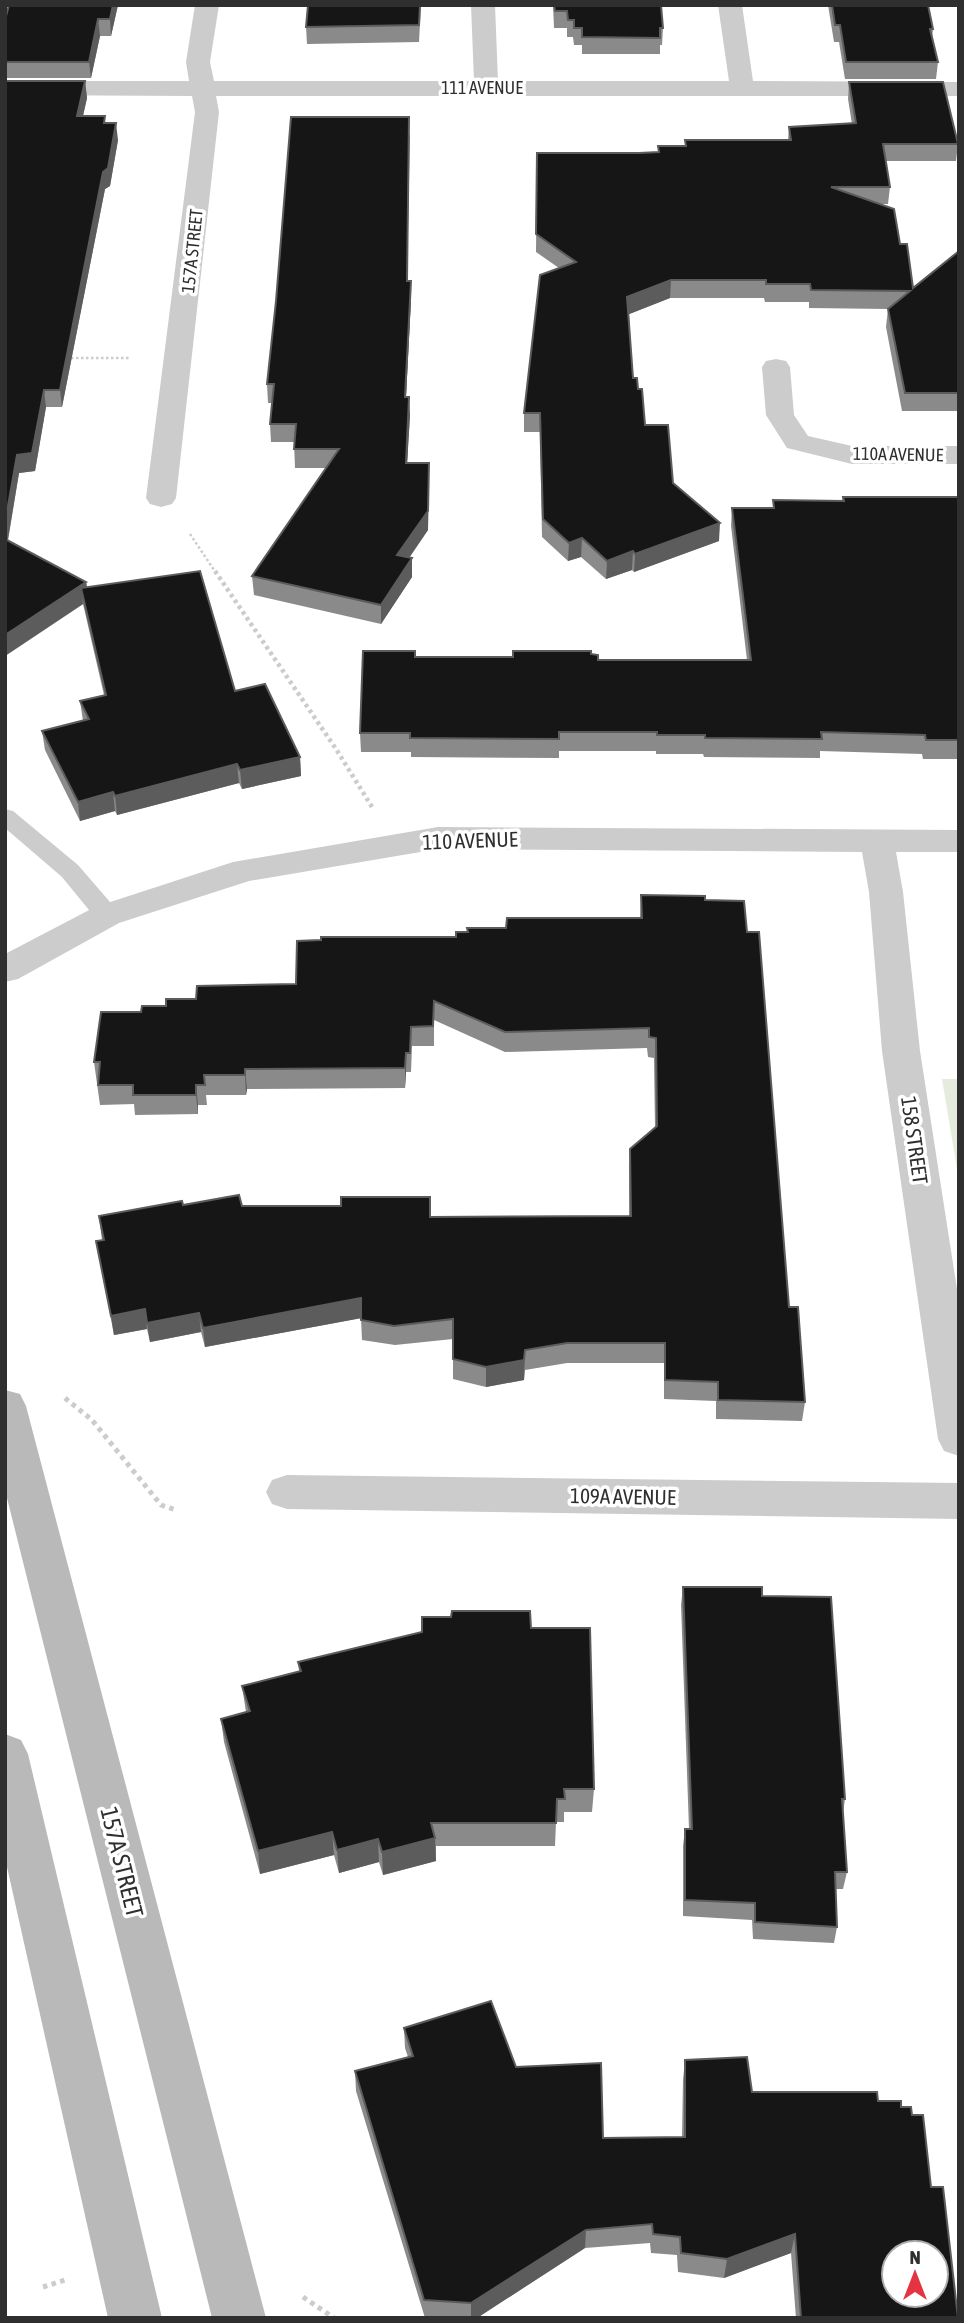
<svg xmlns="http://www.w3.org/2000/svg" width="964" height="2323" viewBox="0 0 964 2323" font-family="'Asap Condensed',sans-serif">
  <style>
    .green { fill: #e5ecdd }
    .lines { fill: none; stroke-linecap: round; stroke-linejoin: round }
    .path-far2 { stroke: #ccc; stroke-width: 2.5; stroke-dasharray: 2.5 2.5; stroke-linecap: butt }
    .path-far1 { stroke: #ccc; stroke-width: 4.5; stroke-dasharray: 3.5 3.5; stroke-linecap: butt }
    .path { stroke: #ccc; stroke-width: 5; stroke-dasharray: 4.5 4.5; stroke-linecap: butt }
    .lane { fill: #ccc; fill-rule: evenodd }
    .street { fill: #ccc; fill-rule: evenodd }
    .secondary { fill: #b9b9b9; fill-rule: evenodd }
    .wall { fill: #8a8a8a }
    .shaded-wall { fill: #5c5c5c }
    .building { fill: #161616; stroke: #5c5c5c; stroke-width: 2; fill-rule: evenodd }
    .labels { text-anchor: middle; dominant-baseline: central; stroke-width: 7; stroke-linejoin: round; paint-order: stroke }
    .far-street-label { font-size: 18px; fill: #2f2f2f; stroke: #fff }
    .street-label { font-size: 21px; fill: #2f2f2f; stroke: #fff }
    .near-street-label { font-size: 24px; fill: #2f2f2f; stroke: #fff }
  </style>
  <rect width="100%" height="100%" fill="#fff"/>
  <polygon class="green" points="942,1079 959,1079 959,1181"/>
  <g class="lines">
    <g class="path-far2">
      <polyline points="66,358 130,358"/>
      <polyline points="190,534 216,573"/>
    </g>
    <polyline class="path-far1" points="215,571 336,749 372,807"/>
    <g class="path">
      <polyline points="65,1398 92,1420 161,1505 176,1510"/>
      <polyline points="43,2287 68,2279"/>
      <polyline points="303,2297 334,2318"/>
    </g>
    <polygon class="lane" points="5,809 13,811 78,865 116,909 119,915 116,921 107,923 98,921 62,877 5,828"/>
    <g class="street">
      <polygon points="195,5 219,5 210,62 214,81 474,81 471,5 495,5 498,81 729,81 718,5 742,5 753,81 959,82 959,96 216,96 219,112 176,498 172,504 161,507 150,504 146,498 195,112 192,96 5,95 5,81 189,81 186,62"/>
      <polygon points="776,359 786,361 790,367 794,415 808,436 852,446 959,446 959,464 852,464 787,448 766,415 762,367 766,361"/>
      <polygon points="438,827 959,830 959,852 896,852 903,892 920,1051 959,1302 959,1456 944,1451 938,1439 882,1051 869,892 862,852 438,849 249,881 119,923 18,979 5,982 5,954 95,907 233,862"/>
      <polygon points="287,1475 959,1483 959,1519 287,1509 272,1504 266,1492 272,1480"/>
    </g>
    <g class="secondary">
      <polygon points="5,1390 20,1394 26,1406 266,2318 212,2318 5,1490"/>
      <polygon points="5,1734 21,1740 28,1754 162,2318 108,2318 5,1858"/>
    </g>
  </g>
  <g class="wall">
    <polygon points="9,5 118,5 111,36 100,36 91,78 5,78 5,20"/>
    <polygon points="421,5 419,42 307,44 306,27"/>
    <polygon points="553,5 661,5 663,28 662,45 660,45 660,54 582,54 582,45 574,45 573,37 567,37 567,28 554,28"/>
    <polygon points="828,5 928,5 933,29 932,38 938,62 936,79 845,79 839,42 834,42"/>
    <polygon points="5,81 85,81 87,98 83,116 106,123 118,140 110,186 105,189 62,407 46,407 35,471 19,473 8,541 86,582 87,587 235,691 300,757 301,776 242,789 239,783 117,815 115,811 80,821 45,750 42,731 83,721 80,701 104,695 83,604 5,656"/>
    <polygon points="849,82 958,144 956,161 886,161 890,187 888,204 881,204 900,244 913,288 959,251 959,411 902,411 886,327 888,309 809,308 809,302 765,302 764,298 670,298 629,314 633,378 638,389 645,425 673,483 719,541 634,572 632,570 606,579 581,557 568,561 542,537 540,432 524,432 524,413 559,268 536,252 537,153 639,153 658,152 658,146 685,146 685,140 788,140 789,127 852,124 848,99"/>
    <polygon points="410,134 407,281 411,299 406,397 410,415 407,463 429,463 428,530 409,558 412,577 381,624 254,595 252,576 327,468 295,468 294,442 271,442 270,424 272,403 268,403 267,384"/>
    <polygon points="843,497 959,497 959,759 923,759 922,754 820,751 820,758 704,757 703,754 656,754 656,751 559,751 559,758 411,757 411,752 361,752 360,733 415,657 513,657 591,654 598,660 747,660 731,526 732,508 773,508 773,500 842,501"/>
    <polygon points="641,895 705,900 747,932 789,1307 805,1402 802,1421 716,1419 716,1401 664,1399 664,1363 567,1363 525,1370 524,1380 486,1387 453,1379 453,1339 395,1345 362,1340 361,1318 205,1347 201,1332 150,1342 147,1329 114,1335 96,1241 102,1240 99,1216 183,1205 242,1206 431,1217 629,1216 629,1169 630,1149 655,1128 654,1058 648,1057 647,1048 505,1052 434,1020 434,1046 412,1046 411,1072 406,1072 405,1088 247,1089 246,1095 206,1095 207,1105 198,1105 198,1114 135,1115 134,1104 100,1105 94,1062 141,1012 196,999 296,984 456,937 467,932 640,918"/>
    <polygon points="683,1587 762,1596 845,1799 843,1813 847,1872 843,1889 836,1889 837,1927 834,1943 753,1939 752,1920 683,1916 683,1846 685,1829 689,1829 681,1605"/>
    <polygon points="531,1628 594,1789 592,1812 564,1812 564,1822 556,1822 555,1846 436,1846 436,1861 383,1875 379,1862 339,1873 334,1855 260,1874 224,1742 221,1719 246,1712 242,1686 299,1671 298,1662"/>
    <polygon points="404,2028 516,2067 603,2138 682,2137 683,2080 685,2060 752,2092 878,2101 901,2107 912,2115 931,2187 958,2318 796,2318 791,2253 724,2278 678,2272 677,2255 651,2253 650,2243 585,2248 477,2318 425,2318 356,2091 355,2071 408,2057 405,2048"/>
  </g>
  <g class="shaded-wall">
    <polygon points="113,5 118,5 111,36 110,19"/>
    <polygon points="98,19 100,36 91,78 89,62"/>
    <polygon points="85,81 87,98 79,133 77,116"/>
    <polygon points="116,123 118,140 110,186 105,189 62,407 60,390 103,172"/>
    <polygon points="671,280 670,298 627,315 627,297"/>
    <polygon points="411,281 411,299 405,415 405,397"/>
    <polygon points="44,390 46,407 35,471 19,473 5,556 5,523 17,455"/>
    <polygon points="409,397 410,415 406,482 406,463"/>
    <polygon points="429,463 428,530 398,574 397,555"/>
    <polygon points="720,523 719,541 634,572 635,554"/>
    <polygon points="582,538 581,557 568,561 569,543"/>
    <polygon points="633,551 632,570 606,579 607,561"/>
    <polygon points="412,558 412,577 381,624 381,605"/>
    <polygon points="86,582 89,600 81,588 83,604 5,656 5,635"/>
    <polygon points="300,757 301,776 242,789 240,770"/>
    <polygon points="237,764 239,783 117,815 115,796"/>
    <polygon points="113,792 115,811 80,821 78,802"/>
    <polygon points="406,1053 406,1072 405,1088 405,1068"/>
    <polygon points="245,1069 247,1089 246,1095 245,1075"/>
    <polygon points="196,1085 198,1105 198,1114 196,1095"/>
    <polygon points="361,1298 362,1318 205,1347 203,1328"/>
    <polygon points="145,1309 147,1329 114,1335 111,1316"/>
    <polygon points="199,1313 201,1332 150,1342 147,1323"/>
    <polygon points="525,1350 524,1380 486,1387 486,1367"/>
    <polygon points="332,1832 334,1855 260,1874 258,1851"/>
    <polygon points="435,1838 436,1861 383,1875 382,1852"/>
    <polygon points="378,1839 379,1862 339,1873 337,1850"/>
    <polygon points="586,2230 585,2248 477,2318 471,2318 471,2303"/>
    <polygon points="795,2234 791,2253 724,2278 727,2259"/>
  </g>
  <g class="building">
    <polygon points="9,5 113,5 110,19 98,19 89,62 5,62 5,20"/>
    <polygon points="308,5 420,5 419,25 306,27"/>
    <polygon points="554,5 661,5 663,28 660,28 660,38 582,37 582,28 574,28 574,20 568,20 567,11 555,11"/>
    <polygon points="832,5 928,5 933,29 930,29 938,62 846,62 840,25 835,25"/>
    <polygon points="5,81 85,81 77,116 105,116 104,123 116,123 108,168 103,172 60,390 44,390 32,453 17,455 5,523"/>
    <polygon points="849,82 943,82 958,144 883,144 890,187 831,187 894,209 900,244 907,244 913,288 959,251 959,393 905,393 888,309 910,291 811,290 810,284 766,284 766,280 671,280 627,297 633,378 637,378 638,389 642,389 645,425 668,425 673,483 720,523 635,554 633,551 607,561 582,538 569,543 543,519 540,413 524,413 540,275 576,262 536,234 537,153 639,153 659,152 658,146 686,146 685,140 791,140 789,127 856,123"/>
    <polygon points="291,117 409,117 407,281 411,281 405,397 409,397 406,463 429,463 428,511 397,555 412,558 381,605 252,576 339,449 294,449 296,424 270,424 274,384 267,384 276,301"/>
    <polygon points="843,497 959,497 959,740 926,740 925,735 821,732 822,739 705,738 705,735 657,735 657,732 559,732 559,739 410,738 410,733 360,733 363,651 415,651 415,657 513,657 513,651 591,651 591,654 598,655 598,660 751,660 732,508 774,508 773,500 844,501"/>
    <polygon points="5,539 86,582 5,635"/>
    <polygon points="200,571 235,691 265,684 300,757 240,770 237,764 115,796 113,792 78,802 42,731 89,719 80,701 106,695 81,588"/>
    <polygon points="641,895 705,896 705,900 744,901 747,932 759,932 789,1307 798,1307 805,1402 718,1400 718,1382 665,1380 665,1343 567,1343 525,1350 524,1360 486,1367 453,1359 453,1319 394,1326 361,1320 361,1298 203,1328 199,1313 147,1323 145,1309 111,1316 96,1241 104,1240 99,1216 182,1201 183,1205 239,1195 242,1206 341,1206 341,1197 430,1197 430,1217 631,1216 630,1149 657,1126 656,1038 649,1037 649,1028 505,1032 434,1001 433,1026 411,1027 410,1053 406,1053 405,1068 245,1069 245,1075 204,1075 205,1085 196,1085 196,1095 133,1095 133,1085 98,1085 100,1062 94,1062 101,1012 141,1012 142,1006 166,1006 166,999 196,999 197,986 296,984 297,941 321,940 321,937 456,937 456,932 468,932 467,928 506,928 507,918 642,918"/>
    <polygon points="683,1587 762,1587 762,1596 831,1597 845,1799 842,1799 847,1872 835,1872 837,1927 755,1922 755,1903 685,1900 685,1829 692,1829"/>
    <polygon points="452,1611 530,1611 531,1628 590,1628 594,1789 564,1789 565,1799 557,1799 556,1823 431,1823 435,1838 382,1852 378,1839 337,1850 332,1832 258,1851 221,1719 250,1711 242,1686 301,1671 298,1662 422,1632 422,1617 451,1617"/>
    <path d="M491,2001L516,2067L601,2063L603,2138L685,2137V2060L747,2057L752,2092H877L878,2101H901V2107H911L912,2115H923L931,2187H943L958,2318H801L795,2234L727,2259L681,2253L680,2237L653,2234L652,2224L586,2230L471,2303L424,2300L355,2071L413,2056L404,2028ZM894,2253H936V2295H894Z"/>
  </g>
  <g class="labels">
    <g class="far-street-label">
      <text x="482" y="87">111 AVENUE</text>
      <text transform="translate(192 251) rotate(-84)">157A STREET</text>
      <text transform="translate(898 454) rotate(1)">110A AVENUE</text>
    </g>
    <g class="street-label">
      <text transform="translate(470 840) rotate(-2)">110 AVENUE</text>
      <text transform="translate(915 1140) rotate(82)">158 STREET</text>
      <text transform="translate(623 1496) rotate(1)">109A AVENUE</text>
    </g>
    <g class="near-street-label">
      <text transform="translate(122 1862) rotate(76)">157A STREET</text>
    </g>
  </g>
  <rect width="964" height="2323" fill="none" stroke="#2f2f2f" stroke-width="14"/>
  <g transform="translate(915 2274)"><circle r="33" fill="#ffffff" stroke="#acacac" stroke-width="2"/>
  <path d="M0-5L12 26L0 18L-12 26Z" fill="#e43442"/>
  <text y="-10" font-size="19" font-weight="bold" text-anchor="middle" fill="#2f2f2f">N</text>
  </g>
</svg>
